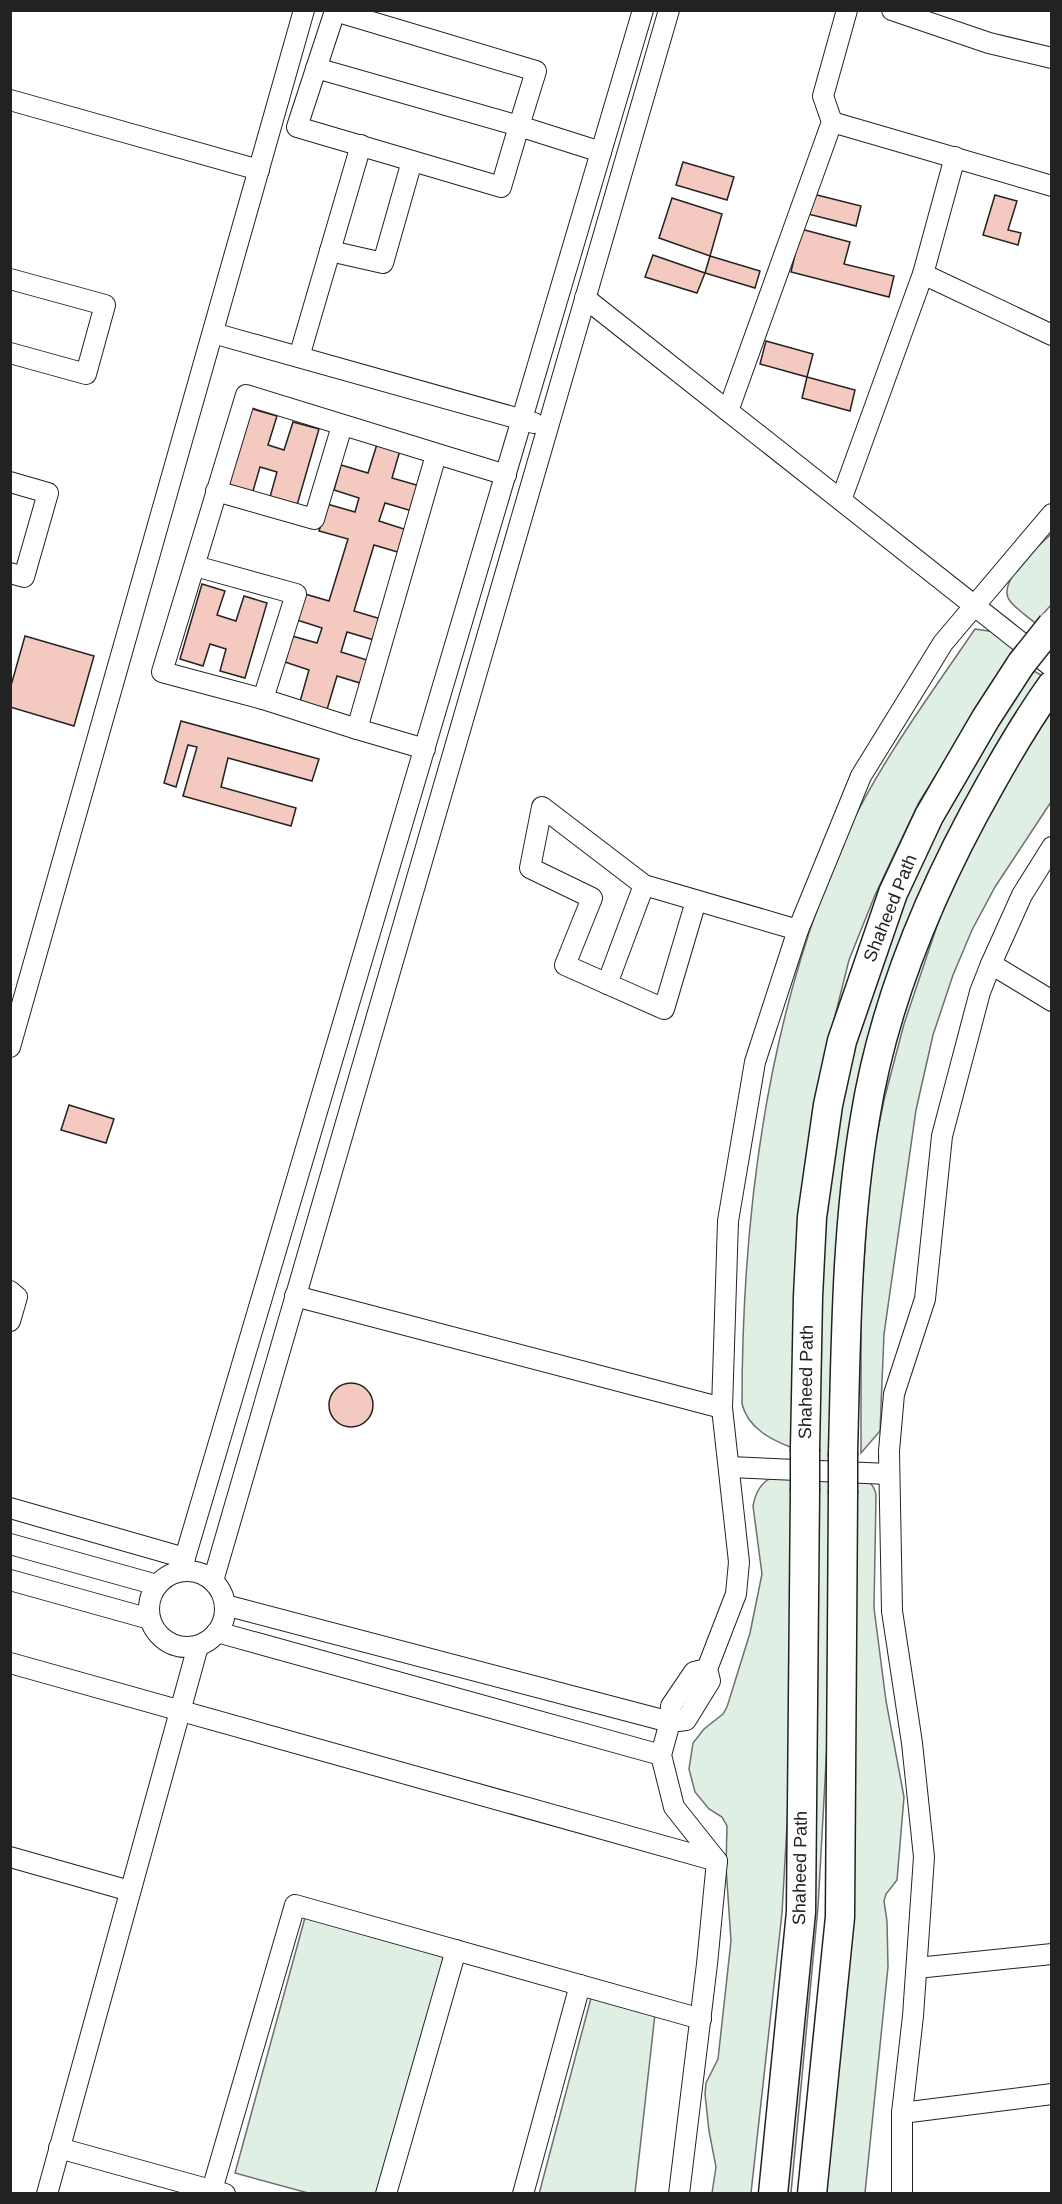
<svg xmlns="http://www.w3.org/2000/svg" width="1062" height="2204" viewBox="0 0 1062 2204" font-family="Helvetica,sans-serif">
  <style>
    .green { fill: #e0efe3; stroke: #6f6f6f; stroke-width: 1.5 }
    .building { fill: #f3c9c0; stroke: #222; stroke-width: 1.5 }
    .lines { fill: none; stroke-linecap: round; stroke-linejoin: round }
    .minor-casing { stroke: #222; stroke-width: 22 }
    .highway-casing { stroke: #222; stroke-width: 31 }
    .minor { stroke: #fff; stroke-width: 20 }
    .highway { stroke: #fff; stroke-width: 28 }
    .highway-bridge-casing { stroke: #222; stroke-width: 31; stroke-linecap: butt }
    .highway-bridge { stroke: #fff; stroke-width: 28 }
    .labels { text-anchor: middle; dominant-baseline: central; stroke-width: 4.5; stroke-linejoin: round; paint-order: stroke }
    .street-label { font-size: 18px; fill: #222; stroke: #fff }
  </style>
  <rect width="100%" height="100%" fill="#fff"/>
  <g class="green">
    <path d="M1051,534V605L1035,623C1027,616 1016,609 1010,601C995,582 1039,546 1051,534Z"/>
    <path d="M975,629L995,632L1019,644L919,802L875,895L849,960L817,1088L793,1448C771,1440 748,1428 742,1404C742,1236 761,1064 819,904C827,881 836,856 847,833C881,761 930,695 975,629Z"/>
    <polygon points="1032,670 1043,676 865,1060 818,1907 791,2193 776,2194 816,1454 825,1174 871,981 941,817"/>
    <polygon points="1051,710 1051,802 995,887 972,930 953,975 933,1035 916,1110 884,1334 880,1431 861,1453 861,1308 867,1214 874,1149 884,1100 904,1024 942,911 994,795"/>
    <path d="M792,1473L793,1720L782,1913L751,2193H712L716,2167L709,2131L705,2094L706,2083L718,2059L731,1941L726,1867L727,1826L722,1817L709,1809L695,1792L689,1769L693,1743L704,1729L723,1714L727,1707L750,1633L762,1574L753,1506C757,1483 770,1474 792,1473Z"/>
    <path d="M858,1475C868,1480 874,1484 876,1495L874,1608L886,1701L904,1797L897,1880L886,1894L884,1901L887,1921L888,1967L865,2193L813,2194Z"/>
    <polygon points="306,1914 449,1955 379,2193 308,2193 235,2173"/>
    <polygon points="591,1998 655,2014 635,2193 539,2194"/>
  </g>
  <g class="building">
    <polygon points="683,162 734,177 727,200 676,185"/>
    <polygon points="813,194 861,206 856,226 808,214"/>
    <polygon points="995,195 1017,201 1008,230 1021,233 1018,245 983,235"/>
    <polygon points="672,198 722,214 710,256 659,238"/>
    <polygon points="801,229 850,242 844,264 894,276 889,297 791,272"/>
    <polygon points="653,255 705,273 697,293 645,277"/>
    <polygon points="710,256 760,271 755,288 705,273"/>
    <polygon points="766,341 813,354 807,377 760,364"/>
    <polygon points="807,377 855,390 850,411 802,398"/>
    <polygon points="249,408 277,416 268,445 284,450 293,422 319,429 295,512 268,504 277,472 260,467 251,498 226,491"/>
    <polygon points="378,441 401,447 392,478 420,486 412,511 385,503 379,521 407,530 401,553 374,545 354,611 381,619 374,640 347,632 341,652 367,660 360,683 337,676 326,713 299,705 309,670 285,662 292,636 317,643 322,628 297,620 305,594 329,601 348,539 319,531 327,504 355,512 359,498 334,490 341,465 368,473"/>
    <polygon points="202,584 225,591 217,615 236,621 244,596 267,603 245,678 220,671 226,649 210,644 203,666 180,659"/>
    <polygon points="25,636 94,656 74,726 10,707 10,689"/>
    <polygon points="181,721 319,759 312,781 228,758 221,787 296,808 291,826 183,796 197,747 188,745 176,787 164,783"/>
    <polygon points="69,1105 114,1119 106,1143 61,1130"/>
    <circle cx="351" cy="1405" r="22"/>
  </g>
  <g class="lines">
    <g class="minor-casing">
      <g id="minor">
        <polyline points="892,10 989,43 1052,58"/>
        <polyline points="316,68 519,126 501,187 297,127 335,11 536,71 519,126 601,152"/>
        <polyline points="10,100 259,170"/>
        <polyline points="832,122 1052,186"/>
        <polyline points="330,251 383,263 412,161"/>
        <polyline points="923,274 1052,335"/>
        <polyline points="10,279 105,305 86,374 10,353"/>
        <polyline points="585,298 1052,667"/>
        <polyline points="213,333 534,423"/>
        <polyline points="299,357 361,145"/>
        <polyline points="728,411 832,122 823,96 847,10"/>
        <polyline points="436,455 357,729 263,699 162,672 246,395 506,475"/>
        <polyline points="10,482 48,493 24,577 10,573"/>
        <polyline points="216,491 314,519 342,426"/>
        <polyline points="841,500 923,274 955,157"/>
        <polyline points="195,566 296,594 263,699"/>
        <polyline points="357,729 425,749"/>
        <polyline points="696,901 664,1009 565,965 592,898 530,868 542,807 644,885 798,930"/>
        <polyline points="991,964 1052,1001"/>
        <polyline points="607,984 644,885"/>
        <polyline points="10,1047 304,10"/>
        <polyline points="10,1291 17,1297 10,1321"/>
        <polyline points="295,1296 722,1408"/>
        <polyline points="729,1467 889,1474"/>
        <polyline points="10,1508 185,1558"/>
        <polyline points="10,1544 157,1585"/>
        <circle cx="187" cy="1609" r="38"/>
        <polyline points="181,1571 643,10"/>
        <polyline points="10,1580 150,1619"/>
        <polyline points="213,1581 669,10"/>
        <polyline points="225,1605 670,1722 686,1720 710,1681 707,1669 736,1594 739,1562 722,1408 724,1346 728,1221 755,1062 798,930 861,776 943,643 1052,514"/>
        <polyline points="217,1632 661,1755"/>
        <polyline points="10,1663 717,1861"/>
        <polyline points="10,1857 130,1891"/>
        <polyline points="917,1968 1052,1954"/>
        <polyline points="902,2113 1052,2094"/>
        <polyline points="59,2148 225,2194"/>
        <polyline points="212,2190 295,1905 701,2019"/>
        <polyline points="47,2194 198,1646"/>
        <polyline points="386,2194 456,1950"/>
        <polyline points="523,2194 580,1985"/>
        <polyline points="679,2194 707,1964 717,1861 674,1807 661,1755 670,1722 671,1706 694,1672 707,1669"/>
        <polyline points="902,2194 902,2113 913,2016 924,1857 912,1743 892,1611 889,1451 894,1394 925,1299 942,1136 980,992 991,964 1022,895 1052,847"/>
      </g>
    </g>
    <g class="highway-casing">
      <g id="highway">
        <polyline points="805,1449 808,1297 812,1217 828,1105 842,1041 893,893 929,816 986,718 1021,664"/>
        <path d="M843,1453C846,1341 846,1229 865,1118C884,1000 931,889 990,785C1009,751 1029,717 1052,685"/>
        <polyline points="773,2194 801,1912 805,1491"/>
        <polyline points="812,2194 840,1917 843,1494"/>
      </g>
    </g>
    <use href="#minor" class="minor"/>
    <use href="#highway" class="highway"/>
    <g class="highway-bridge-casing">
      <g id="highway-bridge">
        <polyline points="1021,664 1052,625"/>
        <polyline points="843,1453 843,1494"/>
        <polyline points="805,1491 805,1449"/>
      </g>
    </g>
    <use href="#highway-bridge" class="highway-bridge"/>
  </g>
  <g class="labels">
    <g class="street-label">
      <text transform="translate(890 908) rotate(-68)">Shaheed Path</text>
      <text transform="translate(806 1382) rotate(-89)">Shaheed Path</text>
      <text transform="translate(800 1868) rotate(-89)">Shaheed Path</text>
    </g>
  </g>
  <rect width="1062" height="2204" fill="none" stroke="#222222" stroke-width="24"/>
</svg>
